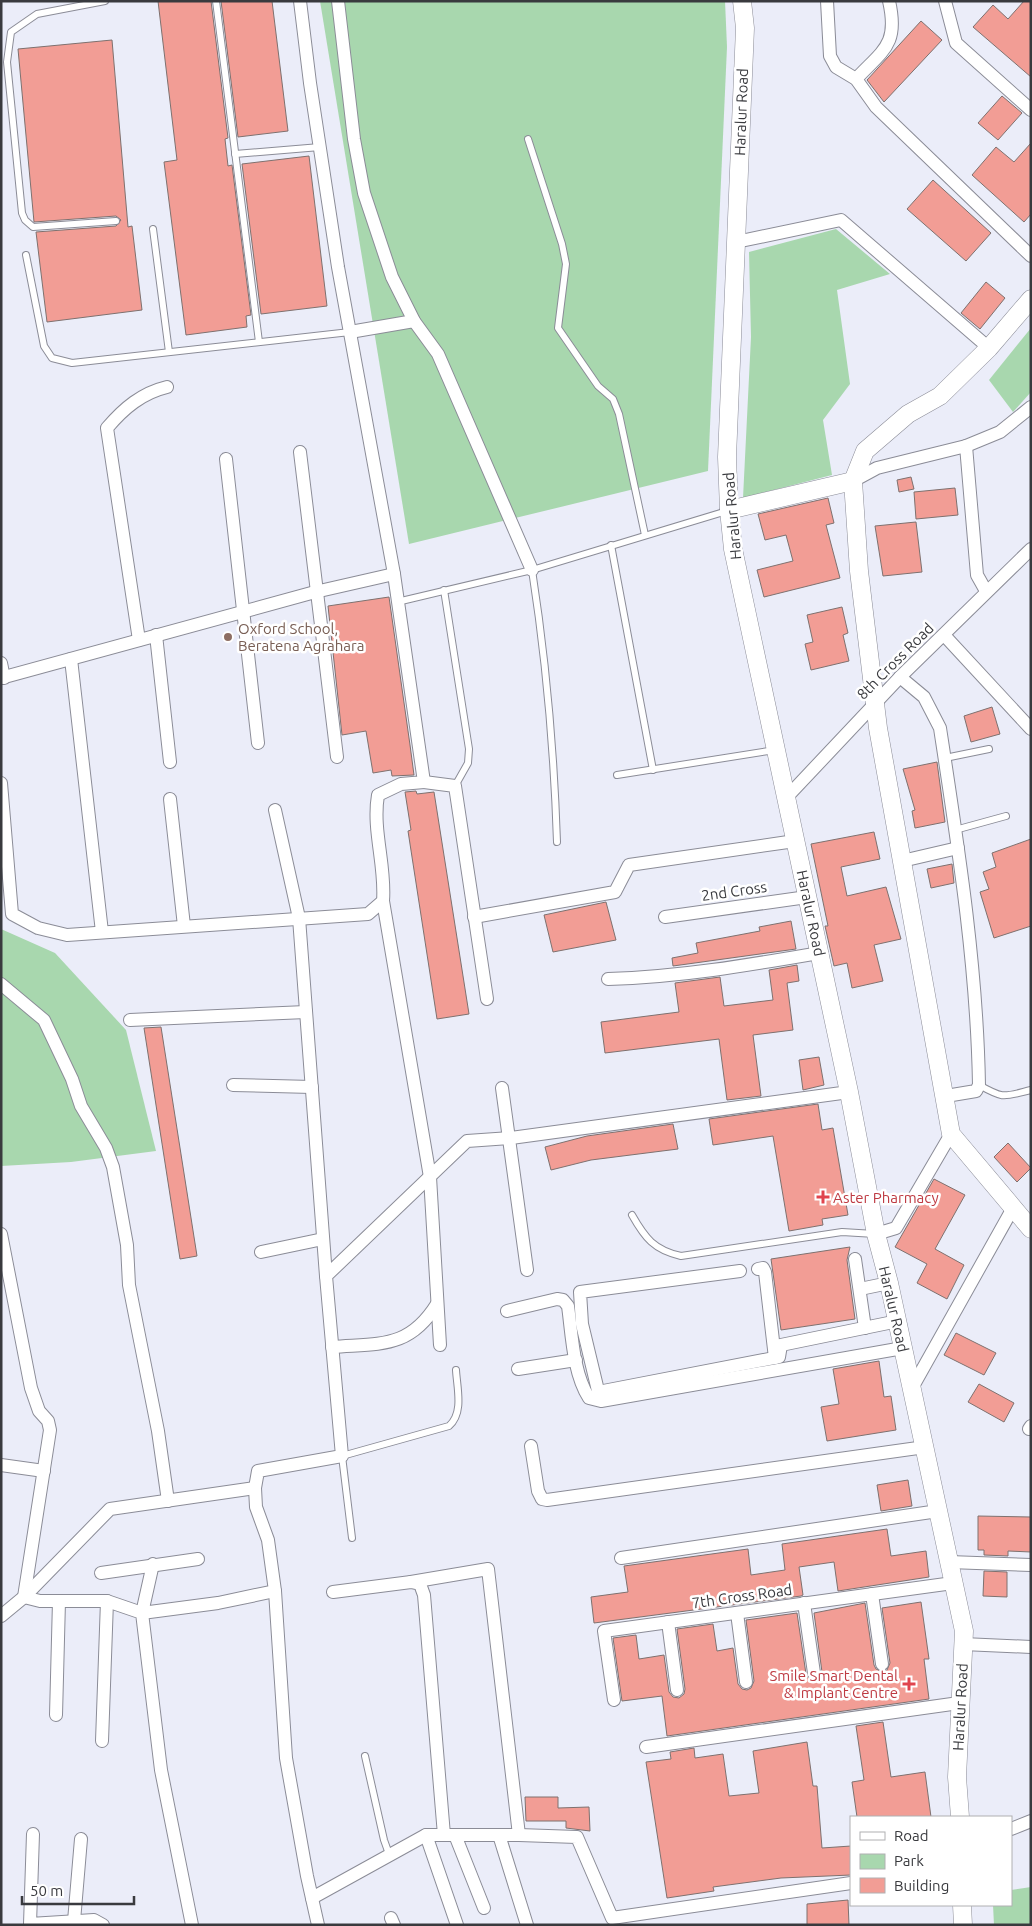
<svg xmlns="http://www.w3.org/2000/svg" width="1032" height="1926" viewBox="0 0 1032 1926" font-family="Ubuntu,sans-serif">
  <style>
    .green { fill: #a8d7ae }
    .building { fill: #f29d95; stroke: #7e716f }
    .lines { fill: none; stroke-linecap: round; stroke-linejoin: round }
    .lane-casing { stroke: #8b8c97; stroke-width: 8 }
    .street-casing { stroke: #8b8c97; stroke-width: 14 }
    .secondary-casing { stroke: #8b8c97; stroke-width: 19 }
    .lane { stroke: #fff; stroke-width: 6 }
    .street { stroke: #fff; stroke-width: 12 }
    .secondary { stroke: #fff; stroke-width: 18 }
    .education-dot { fill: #8d6e63; stroke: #fff; stroke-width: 2 }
    .health-dot { fill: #e0444e; stroke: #fff; stroke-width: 2 }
    .labels { text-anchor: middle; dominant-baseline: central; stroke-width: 5; stroke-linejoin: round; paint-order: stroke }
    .street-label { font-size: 15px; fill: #393a3e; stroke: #fff }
    .education-label { font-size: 15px; fill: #785e54; stroke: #fff; text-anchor: start }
    .health-label { font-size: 15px; fill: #be3a42; stroke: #fff; text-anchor: start }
  </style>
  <rect width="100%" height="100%" fill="#ebedf9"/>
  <g class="green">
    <polygon points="320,1 725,1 727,47 708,471 409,544"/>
    <polygon points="836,229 890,274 837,290 850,384 823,420 832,475 743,498 751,337 749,252"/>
    <polygon points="1031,328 1031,392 1013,412 989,380"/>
    <polygon points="1,929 55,953 126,1030 156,1151 71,1162 1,1166"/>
    <polygon points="1031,1887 1031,1925 994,1925 993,1905 1011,1905 1011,1890"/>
  </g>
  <g class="building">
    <polygon points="158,1 211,1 228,138 225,139 228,166 232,165 251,315 246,316 247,327 186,335 164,162 177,160"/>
    <polygon points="221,1 272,1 288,131 238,137"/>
    <polygon points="1024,1 1031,1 1031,77 973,27 993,5 1008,19"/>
    <polygon points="921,21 942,40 884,102 867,80"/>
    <polygon points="112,40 128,227 132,226 142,310 47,322 36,232 116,226 121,220 116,216 34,222 18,49"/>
    <polygon points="1002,96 1022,113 998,140 978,123"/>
    <polygon points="1031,143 1031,214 1024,222 972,175 996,147 1014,162"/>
    <polygon points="309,156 327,306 261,314 242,164"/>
    <polygon points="933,180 991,233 966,261 907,209"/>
    <polygon points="986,282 1005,298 980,329 961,313"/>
    <polygon points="911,477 914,489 899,492 897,480"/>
    <polygon points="955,488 958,515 916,519 914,492"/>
    <polygon points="828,498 834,523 826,525 840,578 764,597 757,570 793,561 786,535 765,540 758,514"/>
    <polygon points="916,522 922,572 883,576 875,526"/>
    <polygon points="389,597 410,745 414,775 392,776 391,770 373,773 366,731 342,735 328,606"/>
    <polygon points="842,607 848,633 843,635 849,661 811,670 805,644 813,642 807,615"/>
    <polygon points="992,707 1000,734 971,742 964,716"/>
    <polygon points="937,762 945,822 915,828 912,811 915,810 903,769"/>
    <polygon points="416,791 417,794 434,792 469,1014 437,1019 408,831 411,830 405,792"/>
    <polygon points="874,832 880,859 841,867 847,896 886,887 901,939 874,945 883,981 852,988 847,963 834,966 825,926 828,926 811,844"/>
    <polygon points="1031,839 1031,926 994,938 980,892 989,889 983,872 996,867 992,853"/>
    <polygon points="952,864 954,883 931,888 927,869"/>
    <polygon points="606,902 616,940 553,952 544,915"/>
    <polygon points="791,921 796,949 673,966 672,958 698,953 696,943 760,931 759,927"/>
    <polygon points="797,965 799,981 787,983 793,1030 753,1035 761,1096 727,1100 719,1039 605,1053 601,1022 679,1012 675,983 720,977 724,1006 773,1000 769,970"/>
    <polygon points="161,1027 197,1256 180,1259 144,1028"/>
    <polygon points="819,1057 824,1085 803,1090 799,1060"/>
    <polygon points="818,1104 822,1130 833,1128 848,1215 822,1219 823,1225 789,1231 773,1136 713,1145 709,1119"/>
    <polygon points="673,1124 678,1149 591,1160 551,1170 545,1147 587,1136"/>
    <polygon points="1008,1143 1031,1168 1017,1182 994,1157"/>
    <polygon points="934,1179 965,1195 935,1249 964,1265 947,1299 917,1283 927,1264 895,1247"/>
    <polygon points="850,1247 847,1260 855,1319 781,1330 771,1259"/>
    <polygon points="956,1333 996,1353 984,1375 944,1355"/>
    <polygon points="879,1361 884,1397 891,1396 896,1430 827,1441 821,1407 839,1404 833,1369"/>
    <polygon points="979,1384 1014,1403 1004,1422 968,1402"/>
    <polygon points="908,1480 912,1506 881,1511 877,1485"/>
    <polygon points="978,1516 1031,1517 1031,1552 1008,1551 1008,1556 984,1555 984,1550 978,1550"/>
    <polygon points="887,1529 891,1556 926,1551 929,1577 838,1591 834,1562 799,1567 803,1595 801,1596 594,1623 591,1597 628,1592 624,1566 748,1549 751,1575 785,1570 782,1544"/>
    <polygon points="984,1571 1007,1572 1007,1597 983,1596"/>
    <polygon points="921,1602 929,1659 924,1659 929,1699 667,1736 662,1696 622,1701 613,1638 636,1635 639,1659 664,1655 669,1692 673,1697 679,1698 684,1694 685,1689 677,1629 713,1624 717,1651 733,1648 738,1684 742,1689 747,1690 751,1688 754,1681 746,1620 797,1613 806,1674 808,1678 815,1681 819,1679 822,1672 814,1613 865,1603 874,1665 876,1669 883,1672 887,1670 890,1663 882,1608"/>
    <polygon points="883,1722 891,1777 925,1772 931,1817 857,1817 852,1782 864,1780 856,1726"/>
    <polygon points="807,1742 813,1786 817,1786 822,1848 851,1846 851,1875 781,1878 713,1887 714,1891 667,1898 646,1762 671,1759 670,1752 694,1748 695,1758 723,1754 729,1796 759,1793 753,1751"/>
    <polygon points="525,1797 558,1797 558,1808 589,1807 590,1831 566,1828 566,1821 526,1821"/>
    <polygon points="848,1900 849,1925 807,1925 807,1904"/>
  </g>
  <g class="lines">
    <g class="lane-casing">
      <g id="lane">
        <polyline points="105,1 37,14 11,32 7,62 22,213 25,220 33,227 116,221"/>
        <polyline points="216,1 259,342"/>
        <polyline points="528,139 562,244 566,264 558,328 598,386 613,399 619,414 645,535"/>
        <polyline points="235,154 320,147"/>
        <polyline points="153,229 169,352"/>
        <polyline points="26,255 44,346 52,358 72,363 350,332"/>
        <polyline points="611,545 653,770"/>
        <path d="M532,570C546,660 554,750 557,842"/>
        <polyline points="444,590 469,749 468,763 455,786"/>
        <polyline points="397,602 532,570 727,511"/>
        <polyline points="945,758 989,749"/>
        <polyline points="617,775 775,750"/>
        <polyline points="955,830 1006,816"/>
        <path d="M979,1085C1004,1099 1003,1097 1031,1090"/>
        <path d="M632,1215C645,1238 654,1250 681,1256L842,1232L875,1234"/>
        <path d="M352,1538L342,1456L449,1426C464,1413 457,1388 456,1370"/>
        <polyline points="365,1756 384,1840 389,1854"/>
      </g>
    </g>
    <g class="street-casing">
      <g id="street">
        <polyline points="338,1 354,139 364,193 392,277 414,321 438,354 532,570"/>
        <polyline points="827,1 830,56 836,67 856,79 876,107 1031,256"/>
        <polyline points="945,1 956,43 1031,110"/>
        <path d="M856,79C883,50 899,45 889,1"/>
        <polyline points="736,242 841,220 989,348"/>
        <polyline points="350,332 414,321"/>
        <polyline points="966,446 1000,432 1031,407"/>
        <polyline points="300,452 337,757"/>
        <polyline points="226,459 258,743"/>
        <polyline points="853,481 877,468 966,446 977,575 986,591"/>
        <polyline points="156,635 170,762"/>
        <polyline points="944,635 1031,729"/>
        <path d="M139,640L107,428C124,408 142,393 167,387"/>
        <polyline points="71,659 102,932"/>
        <polyline points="1,663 4,678"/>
        <path d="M900,677L924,697L940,728C958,846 977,965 979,1085L976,1091L946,1096"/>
        <polyline points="1,678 315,592 394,574"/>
        <polyline points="424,782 455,786 487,999"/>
        <path d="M1,783L12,914L38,928L67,935L368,914L383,901C386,866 372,830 378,795L401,784L424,782L394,574L338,267L310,83L300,1"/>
        <polyline points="786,798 900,677 1031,549"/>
        <polyline points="170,799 184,926"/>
        <polyline points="275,810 299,918 326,1276"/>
        <polyline points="902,861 958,848"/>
        <polyline points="383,901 430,1177 440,1345"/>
        <polyline points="474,917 615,892 629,865 795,841"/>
        <polyline points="665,917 807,897"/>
        <path d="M608,979C680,977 749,965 819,953"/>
        <polyline points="1,984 44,1020 72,1079 81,1106 106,1148 113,1167 127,1245 129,1285 158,1431 168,1501"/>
        <polyline points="130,1020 306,1012"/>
        <polyline points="233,1085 312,1087"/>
        <polyline points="502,1088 527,1270"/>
        <polyline points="1,1234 31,1388 39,1411 48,1421 50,1430 24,1597"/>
        <polyline points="876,1234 896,1228 951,1134"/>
        <polyline points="261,1252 323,1239"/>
        <polyline points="855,1259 865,1328"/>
        <polyline points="758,1269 763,1268 765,1272 775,1358"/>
        <polyline points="860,1289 889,1283"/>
        <path d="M507,1311L557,1299L563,1300L568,1306C572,1335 573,1373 589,1398L601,1401L903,1348"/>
        <path d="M332,1347C380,1343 409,1349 437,1304"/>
        <polyline points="518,1369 576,1360"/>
        <polyline points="912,1388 1013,1208"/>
        <polyline points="598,1392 779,1357 781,1345 898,1321"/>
        <polyline points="600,1399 582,1324 580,1292 740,1271"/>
        <polyline points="1029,1429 1031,1426"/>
        <polyline points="531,1446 538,1491 542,1499 547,1500 925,1447"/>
        <polyline points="1,1465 44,1471"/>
        <polyline points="621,1558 938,1511"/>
        <polyline points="949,1562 1031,1565"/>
        <polyline points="153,1564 142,1613 218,1603 275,1591"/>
        <polyline points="101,1573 198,1559"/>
        <polyline points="411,1582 488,1569 519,1835"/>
        <polyline points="333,1592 411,1582 420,1584 424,1595 444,1835"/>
        <polyline points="872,1594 882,1664"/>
        <polyline points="24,1597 40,1601 107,1601 142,1613 161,1770 192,1925"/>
        <polyline points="804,1603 814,1673"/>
        <polyline points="737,1613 746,1682"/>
        <polyline points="1,1616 24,1597 110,1509 255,1488"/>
        <polyline points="668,1622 677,1690"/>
        <polyline points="963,1644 1031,1647"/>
        <polyline points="614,1700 604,1631 953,1583"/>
        <polyline points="56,1715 59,1601"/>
        <polyline points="102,1741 107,1601"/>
        <polyline points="646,1747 959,1703"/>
        <polyline points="1011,1829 1031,1821"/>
        <polyline points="33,1834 30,1924 94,1920 103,1925"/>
        <polyline points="426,1835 457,1925"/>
        <polyline points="455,1835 484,1908"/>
        <polyline points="499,1835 527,1925"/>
        <polyline points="312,1898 426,1835 519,1835 577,1837 612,1918 851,1883"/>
        <polyline points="391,1918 394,1925"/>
        <polyline points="74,1921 81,1839"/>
        <polyline points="318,1925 307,1876 286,1758 275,1591 268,1540 256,1507 255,1488 258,1471 342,1456 326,1276 467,1141 511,1138 849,1092"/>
      </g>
    </g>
    <g class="secondary-casing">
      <g id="secondary">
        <polyline points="742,1 745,28 727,457 729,510 733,549 849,1092 876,1234 889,1283 964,1631 957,1777 960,1817"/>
        <polyline points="1031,299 989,348 940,396 908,414 865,451 853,481 859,571 878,728 951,1134 1031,1229"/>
        <polyline points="729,510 853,481"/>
        <polyline points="962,1905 963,1925"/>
      </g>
    </g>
    <use href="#lane" class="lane"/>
    <use href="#street" class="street"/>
    <use href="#secondary" class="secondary"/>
  </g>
  <circle class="education-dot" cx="228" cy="637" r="5"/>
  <g class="health-dot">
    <path d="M820.5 1189.5h5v5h5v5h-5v5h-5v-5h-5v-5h5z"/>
    <path d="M906.5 1676.5h5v5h5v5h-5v5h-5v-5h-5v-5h5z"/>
  </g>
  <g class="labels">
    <g class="street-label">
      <text transform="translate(741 112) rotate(-88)">Haralur Road</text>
      <text transform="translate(732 516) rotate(-95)">Haralur Road</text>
      <text transform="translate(895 661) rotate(-45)">8th Cross Road</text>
      <text transform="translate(734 891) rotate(-8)">2nd Cross</text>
      <text transform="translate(811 913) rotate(78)">Haralur Road</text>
      <text transform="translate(894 1309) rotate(77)">Haralur Road</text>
      <text transform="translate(742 1596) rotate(-8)">7th Cross Road</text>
      <text transform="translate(960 1707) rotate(-87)">Haralur Road</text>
    </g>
    <g class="education-label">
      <text x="238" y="628">Oxford School,<tspan x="238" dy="17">Beratena Agrahara</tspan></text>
    </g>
    <g class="health-label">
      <text x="833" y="1197">Aster Pharmacy</text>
      <text x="898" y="1675" text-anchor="end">Smile Smart Dental<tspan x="898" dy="17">&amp; Implant Centre</tspan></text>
    </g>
  </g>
  <rect width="1032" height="1926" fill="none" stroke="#393a3e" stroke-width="5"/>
  <rect x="850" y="1816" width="162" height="90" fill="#ffffff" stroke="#b0b0b2"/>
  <rect x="860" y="1832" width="25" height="8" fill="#ffffff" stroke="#b0b0b2"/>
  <text x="894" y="1841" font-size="15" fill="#393a3e">Road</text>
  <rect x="860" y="1854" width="25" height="15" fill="#a8d7ae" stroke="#b0b0b2"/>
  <text x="894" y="1866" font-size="15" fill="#393a3e">Park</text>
  <rect x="860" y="1878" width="25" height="15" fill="#f29d95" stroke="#b0b0b2"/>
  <text x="894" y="1891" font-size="15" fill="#393a3e">Building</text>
  <path d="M22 1896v8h112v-8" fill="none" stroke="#393a3e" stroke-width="2.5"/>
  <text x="30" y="1896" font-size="15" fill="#393a3e" stroke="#ffffff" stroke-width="4" paint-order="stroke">50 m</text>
</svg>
